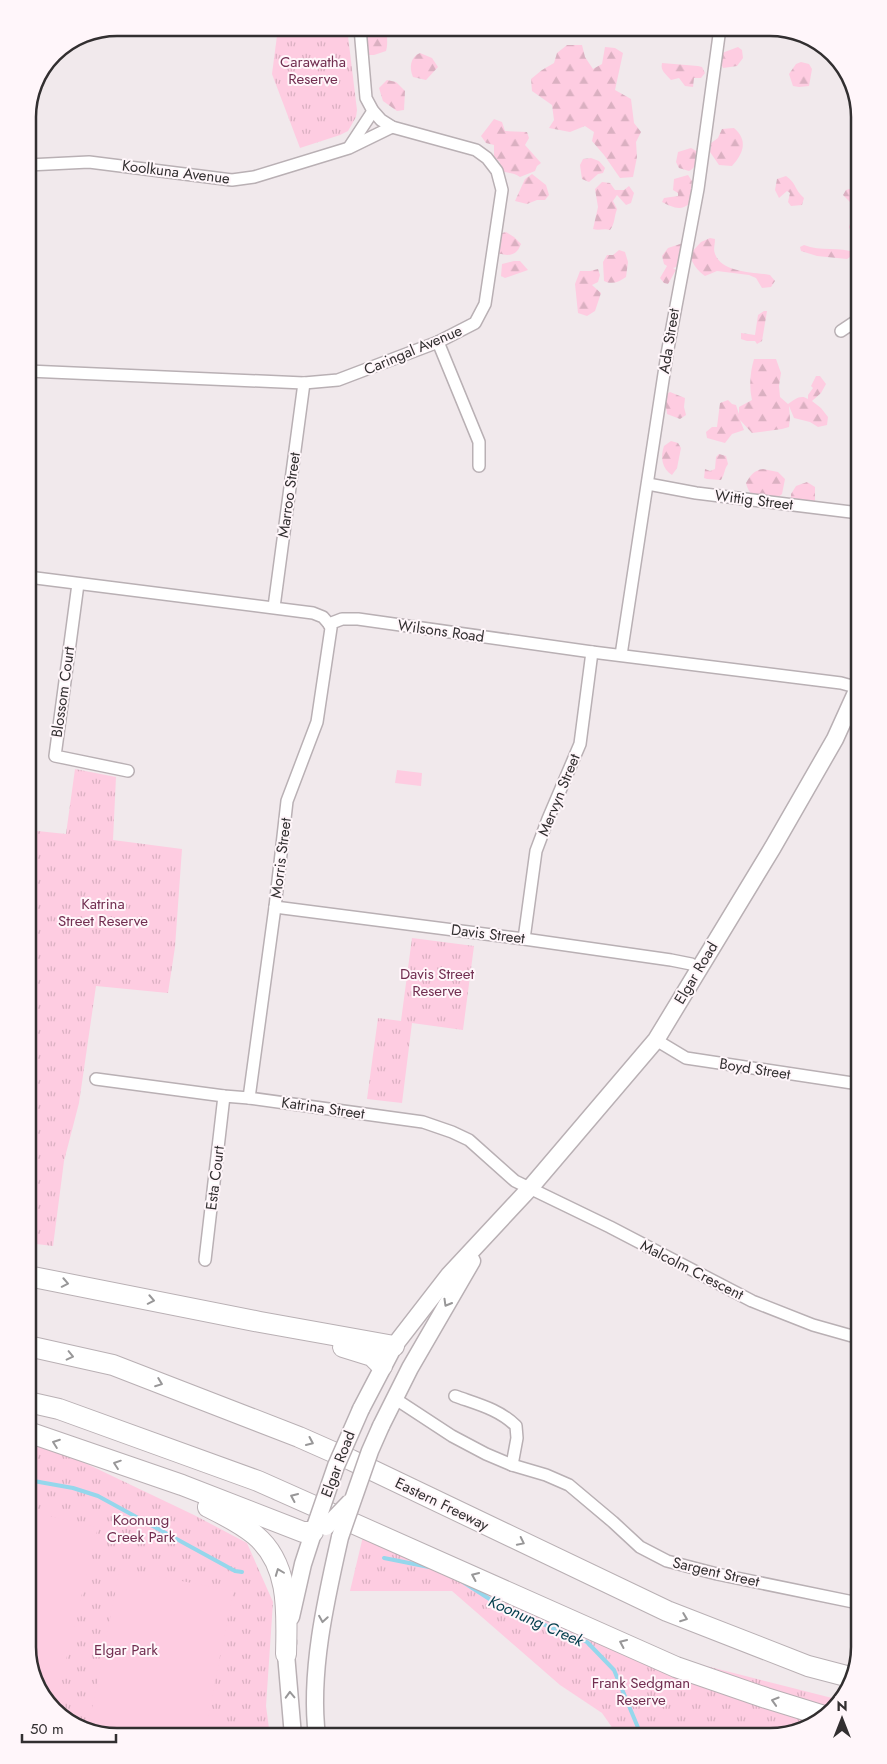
<svg xmlns="http://www.w3.org/2000/svg" width="887" height="1764" viewBox="0 0 887 1764" font-family="Jost,sans-serif">
  <style>
    .grass { fill: url(#grass-tufts) }
    .forest { fill: url(#forest-firs) }
    .pitch { fill: #fecce1 }
    .lines { fill: none; stroke-linecap: round; stroke-linejoin: round }
    .stream { stroke: #95d7ec; stroke-width: 4 }
    .minor-casing { stroke: #b9b0b4; stroke-width: 14 }
    .primary-casing { stroke: #b9b0b4; stroke-width: 19 }
    .motorway-casing { stroke: #b9b0b4; stroke-width: 22 }
    .minor { stroke: #fff; stroke-width: 11 }
    .primary { stroke: #fff; stroke-width: 16 }
    .motorway { stroke: #fff; stroke-width: 20 }
    .primary-bridge-casing { stroke: #b9b0b4; stroke-width: 19; stroke-linecap: butt }
    .primary-bridge { stroke: #fff; stroke-width: 16 }
    .oneway { stroke: #989798 }
    .labels { text-anchor: middle; dominant-baseline: central; stroke-width: 4; stroke-linejoin: round; paint-order: stroke }
    .park-label { font-size: 15px; fill: #712e50; stroke: #fff6fa }
    .street-label { font-size: 15px; fill: #322f30; stroke: #fff6fa }
    .water-label { font-size: 16px; font-style: italic; fill: #003c4b; stroke: #fff6fa }
    .rim { fill: none; stroke: #322f30; stroke-width: 2.5 }
  </style>
  <defs>
    <pattern id="grass-tufts" width="24" height="20" patternUnits="userSpaceOnUse" patternTransform="scale(1.25)"><rect width="24" height="20" fill="#fecce1"/><path d="M3 7l-1-3M5 7V3M7 7l1-3M15 17l-1-3M17 17v-4M19 17l1-3" fill="none" stroke="#dab0c1"/></pattern>
    <pattern id="forest-firs" width="22" height="20" patternUnits="userSpaceOnUse" patternTransform="scale(1.25)"><rect width="22" height="20" fill="#fecce1"/><path d="M5 1l3.5 6h-7zM16 11l3.5 6h-7z" fill="#dab0c1"/></pattern>
  </defs>
  <rect width="100%" height="100%" fill="#f1e9ec"/>
  <g class="grass">
    <polygon points="278,28 347,28 357,110 356,117 348,131 340,135 300,148 272,74"/>
    <polygon points="75,769 116,777 113,840 182,849 175,947 168,993 96,986 79,1103 64,1161 53,1246 28,1243 28,830 66,834"/>
    <polygon points="412,938 474,946 463,1030 412,1023 402,1103 367,1099 378,1018 401,1021"/>
    <polygon points="28,1438 43,1443 194,1515 247,1543 273,1602 266,1706 270,1736 112,1736 67,1721 34,1681 28,1646"/>
    <polygon points="365,1528 679,1659 840,1700 804,1730 769,1736 618,1736 602,1713 560,1685 452,1591 350,1591"/>
  </g>
  <g class="forest">
    <path d="M364,28H389C385,35 389,42 386,51L374,55H367Z"/>
    <polygon points="567,45 582,45 585,57 593,69 602,64 605,47 615,48 623,53 615,90 631,99 634,123 641,132 636,142 637,157 633,177 620,178 604,155 592,141 594,132 585,126 570,132 549,128 554,120 552,105 532,91 531,79 542,70 554,63 557,53"/>
    <polygon points="738,47 742,50 743,58 737,66 723,68 719,59 722,53"/>
    <path d="M420,53L432,58L438,67L426,80L413,77C409,68 410,57 420,53Z"/>
    <polygon points="801,62 809,64 812,69 809,86 799,87 793,86 789,74 796,64"/>
    <path d="M662,63L698,66L702,67L705,73L701,78H694L693,87L685,86L679,78L671,80C666,74 660,71 662,63Z"/>
    <polygon points="387,80 396,82 405,91 404,110 397,111 383,101 379,88"/>
    <path d="M494,119L502,122L505,131L527,132L529,138L525,145L541,163L537,166L535,171L520,177C514,172 507,174 500,170V162L494,157V145L486,143L481,136Z"/>
    <path d="M734,128C748,140 744,153 732,166L719,165L710,152L711,143L718,138L722,129Z"/>
    <path d="M691,148L698,152C697,161 697,167 689,171L679,168L676,162L678,152Z"/>
    <polygon points="591,158 599,161 605,168 603,173 598,174 589,182 582,179 580,165 583,159"/>
    <polygon points="532,174 546,185 549,195 545,200 537,200 527,204 515,201 525,179"/>
    <path d="M688,175L692,181L690,203C681,212 672,207 662,202L664,198L678,196V193L673,190L674,179Z"/>
    <path d="M786,176C797,184 794,189 804,198L802,205L791,206L788,202L790,193L787,191L779,198L775,190L777,179Z"/>
    <path d="M602,182L610,183L615,190H624L629,186L634,193L631,203L626,205L617,195L613,201L617,209C614,217 615,224 610,230C604,228 599,231 593,229L598,207L595,189Z"/>
    <polygon points="859,186 859,241 855,243 849,227 851,221 850,202 843,195 846,190"/>
    <path d="M506,232L514,237L521,244C516,257 508,256 497,253L498,234Z"/>
    <path d="M710,238L715,239C715,245 713,249 715,254C722,273 754,272 770,275L775,281L771,287L762,288L756,278L749,275L717,271L705,276C698,271 691,263 690,254L701,242Z"/>
    <polygon points="683,243 680,266 673,268 676,270 668,284 664,283 660,278 667,266 664,264 662,256 668,248"/>
    <path d="M804,245C820,252 840,246 856,253L847,259L817,256L801,251L800,247Z"/>
    <path d="M619,250L625,252L628,262L626,277C619,282 612,285 604,281L603,262L607,255H613Z"/>
    <polygon points="514,261 520,261 528,270 505,278 501,276 502,264"/>
    <polygon points="598,269 600,275 598,282 592,285 601,293 595,311 587,316 578,313 575,284 580,271 590,271"/>
    <polygon points="764,311 767,311 762,341 757,344 755,341 747,341 741,339 741,333 755,335 758,315"/>
    <path d="M754,359H776L781,373L779,386L780,397L788,404C795,399 801,394 808,399V395L813,388L811,386L816,376H820L826,384L821,393L812,401L821,408L828,417L827,425L818,427L810,422L794,418L789,406L790,418L789,427L782,429L752,433L740,420L744,430L732,434L725,443L707,438L706,432L712,427H717L720,403L728,400L732,404L736,405L739,414V407L752,400C749,386 750,373 754,359Z"/>
    <path d="M670,392L685,398L684,407L686,415L680,419L667,414C667,407 663,403 663,396Z"/>
    <path d="M671,441L678,443L681,448L677,468L672,475C662,469 660,457 664,446Z"/>
    <path d="M719,454L726,456L728,464C724,469 725,474 721,480L707,479L704,478L705,469L710,471L715,469L716,457Z"/>
    <path d="M763,469L778,472L785,479L782,494L775,500C761,497 750,500 746,483C750,476 754,470 763,469Z"/>
    <polygon points="807,482 815,487 815,501 796,505 791,498 791,494 796,486"/>
  </g>
  <g class="pitch">
    <polygon points="397,770 422,773 421,786 395,783"/>
    <polygon points="28,1511 98,1527 55,1706 34,1681 28,1646"/>
    <polygon points="120,1569 233,1591 204,1736 112,1736 88,1728"/>
  </g>
  <g class="lines">
    <g class="stream">
      <polyline points="28,1480 73,1488 98,1496 235,1571 242,1572"/>
      <polyline points="384,1558 429,1567"/>
      <polyline points="463,1582 505,1609 587,1642 614,1670 639,1730 644,1736"/>
    </g>
    <g class="minor-casing">
      <g id="minor">
        <polyline points="350,146 373,111"/>
        <polyline points="28,165 89,162 232,180 254,177 349,148 392,127"/>
        <path d="M859,313C856,306 858,299 859,291"/>
        <polyline points="841,331 859,319"/>
        <polyline points="438,342 479,442 479,466"/>
        <polyline points="28,371 304,383 338,380 438,342 475,323 485,304 502,190 497,171 487,158 476,150 392,127 381,120 373,111 366,98 360,28"/>
        <polyline points="648,484 696,493 859,513"/>
        <polyline points="28,577 313,613 323,617 329,624 342,619 358,619 592,652 841,683 859,688"/>
        <polyline points="78,584 55,756 128,771"/>
        <polyline points="274,607 304,383"/>
        <polyline points="621,655 667,354 698,189 720,28"/>
        <polyline points="275,907 524,939 671,960 691,964 699,969"/>
        <polyline points="524,939 536,851 548,819 580,744 592,652"/>
        <polyline points="656,1040 686,1058 859,1084"/>
        <polyline points="96,1079 224,1096 249,1098 423,1122 452,1132 469,1140 515,1181 610,1227 752,1301 813,1325 859,1338"/>
        <polyline points="249,1098 275,907 287,801 317,722 331,628 329,624"/>
        <polyline points="205,1260 224,1096"/>
        <path d="M455,1396C477,1404 499,1409 516,1426L517,1438L512,1465"/>
        <polyline points="394,1398 452,1436 486,1454 512,1465 546,1475 569,1485 613,1522 640,1547 667,1561 717,1574 858,1603"/>
      </g>
    </g>
    <g class="primary-casing">
      <g id="primary">
        <polyline points="361,1409 394,1346 449,1275 530,1188 656,1040 773,847 835,739 859,686"/>
        <polyline points="381,1426 410,1368 472,1261"/>
        <polyline points="291,1617 303,1564 316,1524"/>
        <polyline points="288,1642 286,1654 293,1736"/>
        <path d="M317,1736C309,1673 326,1599 340,1537"/>
      </g>
    </g>
    <g class="motorway-casing">
      <g id="motorway">
        <polyline points="28,1276 260,1322 394,1346"/>
        <polyline points="28,1346 113,1365 299,1437 351,1460 667,1611 808,1666 850,1677"/>
        <polyline points="343,1347 372,1356 382,1366"/>
        <polyline points="28,1402 59,1409 258,1481 676,1667 766,1698 821,1715"/>
        <polyline points="28,1432 182,1485 303,1532 313,1532"/>
        <path d="M208,1507C224,1515 241,1523 255,1535C290,1564 287,1612 286,1654"/>
      </g>
    </g>
    <use href="#minor" class="minor"/>
    <use href="#primary" class="primary"/>
    <use href="#motorway" class="motorway"/>
    <g class="primary-bridge-casing">
      <g id="primary-bridge">
        <polyline points="316,1524 336,1466 361,1409"/>
        <polyline points="326,1527 350,1502"/>
        <polyline points="340,1537 370,1451 381,1426"/>
      </g>
    </g>
    <use href="#primary-bridge" class="primary-bridge"/>
  </g>
  <defs><path id="oneway-chevron" d="M-2-3.5L2.5 0L-2 3.5" fill="none" stroke-width="1.6" stroke-linecap="round" stroke-linejoin="round" transform="scale(1.25)"/></defs>
  <g class="oneway">
    <use href="#oneway-chevron" transform="translate(65 1283) rotate(11)"/>
    <use href="#oneway-chevron" transform="translate(151 1300) rotate(11)"/>
    <use href="#oneway-chevron" transform="translate(447 1303) rotate(120)"/>
    <use href="#oneway-chevron" transform="translate(70 1356) rotate(13)"/>
    <use href="#oneway-chevron" transform="translate(159 1383) rotate(21)"/>
    <use href="#oneway-chevron" transform="translate(310 1442) rotate(24)"/>
    <use href="#oneway-chevron" transform="translate(56 1443) rotate(-160)"/>
    <use href="#oneway-chevron" transform="translate(117 1464) rotate(-161)"/>
    <use href="#oneway-chevron" transform="translate(294 1497) rotate(-156)"/>
    <use href="#oneway-chevron" transform="translate(521 1542) rotate(26)"/>
    <use href="#oneway-chevron" transform="translate(279 1572) rotate(-111)"/>
    <use href="#oneway-chevron" transform="translate(475 1576) rotate(-156)"/>
    <use href="#oneway-chevron" transform="translate(684 1618) rotate(21)"/>
    <use href="#oneway-chevron" transform="translate(323 1619) rotate(99)"/>
    <use href="#oneway-chevron" transform="translate(623 1643) rotate(-156)"/>
    <use href="#oneway-chevron" transform="translate(290 1695) rotate(-92)"/>
    <use href="#oneway-chevron" transform="translate(775 1701) rotate(-163)"/>
  </g>
  <g class="labels">
    <g class="park-label">
      <text x="313" y="62">Carawatha<tspan x="313" dy="17">Reserve</tspan></text>
      <text x="103" y="904">Katrina<tspan x="103" dy="17">Street Reserve</tspan></text>
      <text x="437" y="974">Davis Street<tspan x="437" dy="17">Reserve</tspan></text>
      <text x="141" y="1520">Koonung<tspan x="141" dy="17">Creek Park</tspan></text>
      <text x="126" y="1650">Elgar Park</text>
      <text x="641" y="1683">Frank Sedgman<tspan x="641" dy="17">Reserve</tspan></text>
    </g>
    <g class="street-label">
      <text transform="translate(176 172) rotate(7)">Koolkuna Avenue</text>
      <text transform="translate(669 341) rotate(-81)">Ada Street</text>
      <text transform="translate(413 350) rotate(-23)">Caringal Avenue</text>
      <text transform="translate(289 495) rotate(-82)">Marroo Street</text>
      <text transform="translate(754 500) rotate(7)">Wittig Street</text>
      <text transform="translate(441 631) rotate(8)">Wilsons Road</text>
      <text transform="translate(63 692) rotate(-82)">Blossom Court</text>
      <text transform="translate(559 795) rotate(-68)">Mervyn Street</text>
      <text transform="translate(281 858) rotate(-83)">Morris Street</text>
      <text transform="translate(488 934) rotate(7)">Davis Street</text>
      <text transform="translate(696 973) rotate(-59)">Elgar Road</text>
      <text transform="translate(755 1069) rotate(9)">Boyd Street</text>
      <text transform="translate(323 1108) rotate(8)">Katrina Street</text>
      <text transform="translate(215 1178) rotate(-83)">Esta Court</text>
      <text transform="translate(692 1270) rotate(27)">Malcolm Crescent</text>
      <text transform="translate(338 1464) rotate(-69)">Elgar Road</text>
      <text transform="translate(442 1504) rotate(26)">Eastern Freeway</text>
      <text transform="translate(716 1572) rotate(13)">Sargent Street</text>
    </g>
    <g class="water-label">
      <text transform="translate(536 1621) rotate(24)">Koonung Creek</text>
    </g>
  </g>
  <path d="M0 0H887V1764H0ZM117 36H770A81 81 0 0 1 851 117V1647A81 81 0 0 1 770 1728H117A81 81 0 0 1 36 1647V117A81 81 0 0 1 117 36Z" fill="#fff6fa" fill-rule="evenodd"/>
  <path class="rim" d="M117 36H770A81 81 0 0 1 851 117V1647A81 81 0 0 1 770 1728H117A81 81 0 0 1 36 1647V117A81 81 0 0 1 117 36Z"/>
  <g transform="translate(842 1719)" stroke="#fff6fa" stroke-width="4" paint-order="stroke">
  <path d="M0-4L9 19L0 12L-9 19Z" fill="#322f30"/>
  <text y="-8" font-size="14" font-weight="bold" text-anchor="middle" fill="#322f30">N</text>
  </g>
  <path d="M22 1734v8h94v-8" fill="none" stroke="#322f30" stroke-width="2.5"/>
  <text x="30" y="1734" font-size="15" fill="#322f30" stroke="#fff6fa" stroke-width="4" paint-order="stroke">50 m</text>
</svg>
